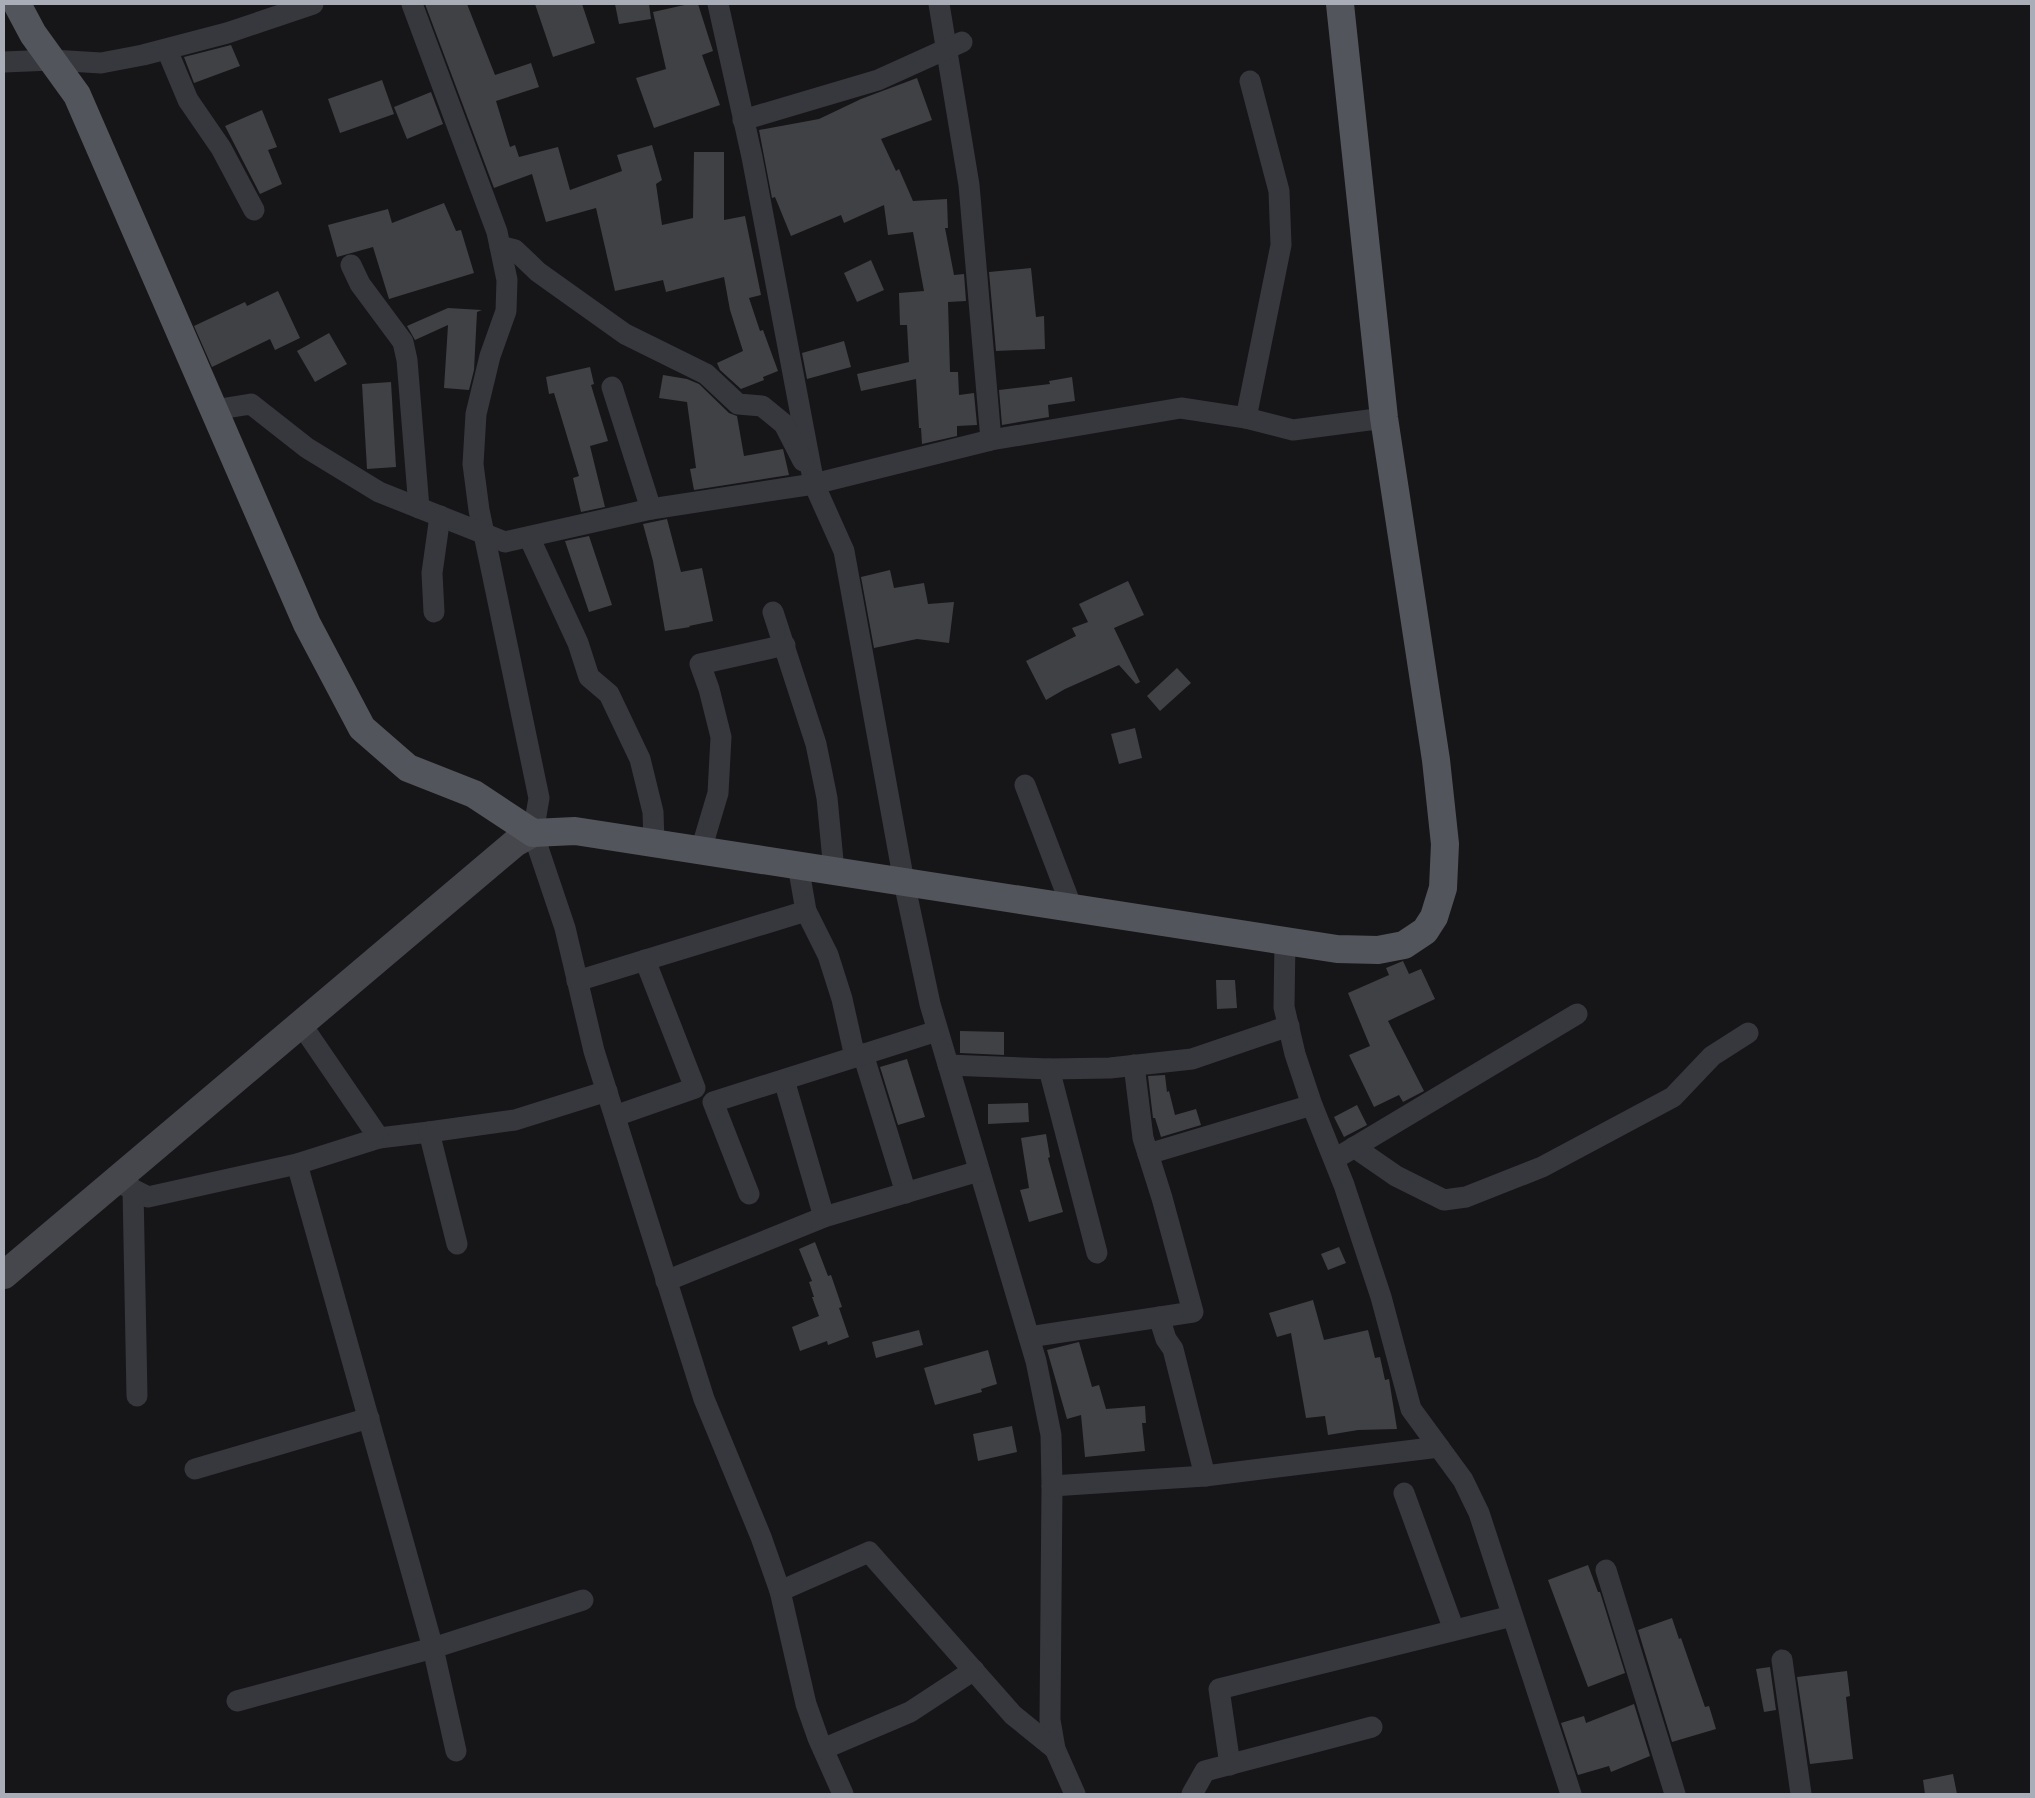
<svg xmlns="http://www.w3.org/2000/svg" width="2035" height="1798" viewBox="0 0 2035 1798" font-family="'DM Sans',sans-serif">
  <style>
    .building { fill: #404145 }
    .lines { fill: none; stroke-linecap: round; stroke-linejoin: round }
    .street { stroke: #37383d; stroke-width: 21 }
    .secondary { stroke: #45474d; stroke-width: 28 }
    .primary { stroke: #53555c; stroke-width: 28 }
  </style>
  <rect width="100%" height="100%" fill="#161618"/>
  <g class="building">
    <polygon points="425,4 467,4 495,75 531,63 539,87 496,101 510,147 515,145 519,157 558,147 570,190 622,171 617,155 652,145 662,180 656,184 662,225 693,218 694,152 724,152 724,220 745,216 761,295 749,298 760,331 763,330 778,371 763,377 764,380 741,389 720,370 717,363 743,351 730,310 724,277 666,292 663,280 615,291 596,208 546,222 532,174 494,188"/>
    <polygon points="535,4 582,4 595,43 553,57"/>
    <polygon points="615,4 649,4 651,19 619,24"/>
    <polygon points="689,4 698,4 713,51 702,55 720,105 654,128 636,78 666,69 653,12"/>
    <polygon points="231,45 240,66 194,83 184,57"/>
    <polygon points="917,78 932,120 881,139 896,171 899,169 913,201 947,199 948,228 945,228 954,275 964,274 966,301 948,302 950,372 958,372 959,395 974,393 977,425 957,426 957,436 922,444 921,428 919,428 916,379 861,391 857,374 909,362 907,325 900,325 899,293 924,291 913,232 888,235 884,205 844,223 841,215 791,236 775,197 772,198 759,130 819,119 861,99"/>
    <polygon points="382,80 394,114 340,133 328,99"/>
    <polygon points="431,92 443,124 407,139 394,107"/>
    <polygon points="262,110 277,147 268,150 282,184 260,194 225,126"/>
    <polygon points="444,203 456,231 461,230 474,273 389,299 373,247 337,257 328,225 388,209 392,223"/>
    <polygon points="871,260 884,290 857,302 844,273"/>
    <polygon points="1031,268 1036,317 1044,316 1045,349 996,351 989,272"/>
    <polygon points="278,291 300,338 275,350 270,339 212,367 194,326 245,302 247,306"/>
    <polygon points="448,308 482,310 477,312 474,370 469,390 444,388 448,325 415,340 407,326"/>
    <polygon points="329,333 347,364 315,382 297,351"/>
    <polygon points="844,341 851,367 807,379 802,353"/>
    <polygon points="590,367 594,384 591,385 608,441 590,446 605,507 581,512 573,478 579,476 554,393 549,394 546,377"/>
    <polygon points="663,375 687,379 699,384 729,413 737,416 744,456 783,449 789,475 694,490 690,469 696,468 687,402 659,398"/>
    <polygon points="1072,377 1075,401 1048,405 1049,417 1002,425 999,390 1050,384 1049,381"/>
    <polygon points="391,382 396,467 367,469 362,384"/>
    <polygon points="667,519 681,572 702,568 713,621 689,626 690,627 665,631 653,561 643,524"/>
    <polygon points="589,536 612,605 589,612 565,541"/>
    <polygon points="890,570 894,588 924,583 928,604 954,602 949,643 917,639 874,648 861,577"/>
    <polygon points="1128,581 1144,615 1114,628 1140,682 1136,684 1119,665 1065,689 1046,700 1026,661 1076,636 1072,628 1088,622 1079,604"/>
    <polygon points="1177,668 1191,683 1160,711 1147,696"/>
    <polygon points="1135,728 1142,758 1119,764 1111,734"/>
    <polygon points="1403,961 1409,974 1421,969 1435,999 1388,1021 1424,1091 1403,1102 1399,1095 1374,1107 1349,1055 1370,1046 1348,993 1389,975 1386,968"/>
    <polygon points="1216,980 1235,980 1237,1008 1217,1009"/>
    <polygon points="960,1031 1004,1032 1004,1055 960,1053"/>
    <polygon points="907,1059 925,1117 898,1125 880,1067"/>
    <polygon points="1165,1075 1167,1092 1169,1091 1175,1115 1196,1109 1201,1125 1161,1137 1155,1118 1153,1118 1148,1076"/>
    <polygon points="1028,1103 1029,1122 988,1124 988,1104"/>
    <polygon points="1357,1105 1367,1125 1344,1137 1334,1117"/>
    <polygon points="1046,1134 1050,1157 1048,1158 1063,1212 1029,1222 1020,1190 1029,1188 1021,1138"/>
    <polygon points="815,1242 828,1276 831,1275 842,1307 839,1308 849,1337 828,1345 827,1341 800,1351 792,1327 819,1316 812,1297 814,1297 809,1282 812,1281 799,1249"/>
    <polygon points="1339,1247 1346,1263 1328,1270 1321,1254"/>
    <polygon points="1313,1300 1324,1340 1368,1330 1375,1358 1380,1357 1385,1380 1389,1379 1397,1429 1358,1430 1328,1435 1325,1416 1306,1418 1291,1333 1277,1337 1269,1313"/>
    <polygon points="919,1330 923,1345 876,1358 872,1342"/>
    <polygon points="1079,1342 1092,1387 1099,1385 1106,1409 1145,1406 1146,1423 1142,1423 1145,1451 1085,1457 1081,1415 1067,1419 1047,1350"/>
    <polygon points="988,1350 997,1384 981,1389 982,1392 935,1405 924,1368"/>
    <polygon points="1012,1426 1017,1452 978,1461 973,1434"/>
    <polygon points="1588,1565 1598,1592 1600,1592 1625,1673 1588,1687 1548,1580"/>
    <polygon points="1672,1618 1679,1639 1681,1638 1705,1707 1709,1706 1716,1729 1672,1742 1638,1630"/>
    <polygon points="1770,1667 1776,1710 1764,1712 1756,1669"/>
    <polygon points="1847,1671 1850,1696 1846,1697 1853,1759 1810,1764 1797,1677"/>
    <polygon points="1634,1704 1650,1756 1611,1772 1609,1766 1578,1775 1561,1723 1584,1716 1586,1723"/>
    <polygon points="1953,1774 1957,1794 1925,1794 1923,1780"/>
  </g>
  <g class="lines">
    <g class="street">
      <polyline points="412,4 497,232 507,280 506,311 490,356 476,414 473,464 479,510 539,798 533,833 565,928 594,1051 704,1399 761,1537 780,1591 806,1704 818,1738 843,1794"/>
      <polyline points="718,4 752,157 814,484 844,551 904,882 930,1004 1036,1361 1051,1435 1052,1486 1050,1720 1055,1749 1075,1794"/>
      <polyline points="939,4 969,185 991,440"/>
      <polyline points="167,50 188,100 221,148 254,210"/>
      <polyline points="4,62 52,60 101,63 143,55 227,33 313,4"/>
      <polyline points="743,120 878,80 962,42"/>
      <polyline points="500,246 515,250 538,272 625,334 706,374 738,404 762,406 784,424 803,461"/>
      <polyline points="351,265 360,284 403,342 407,360 419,508"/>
      <polyline points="612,387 651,509"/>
      <polyline points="214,410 251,404 307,448 379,492 505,542 651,509 814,484 991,440 1181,408 1246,418 1281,245 1279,191 1250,81"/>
      <polyline points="1246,418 1293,430 1384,418"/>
      <polyline points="529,537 578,643 589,677 609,694 640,759 653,812 654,843"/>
      <polyline points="434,612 432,573 440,516"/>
      <polyline points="773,612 816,744 827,798 834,871"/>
      <polyline points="1025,785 1072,908"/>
      <polyline points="701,850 718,793 721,737 709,689 700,664 785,645"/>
      <polyline points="798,865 806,911 828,955 842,999 855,1057"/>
      <polyline points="1285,941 1284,1007 1295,1054 1312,1105 1344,1185 1381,1297 1411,1409 1463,1480 1479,1513 1571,1794"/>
      <polyline points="577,981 806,911"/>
      <polyline points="301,1024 379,1138 429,1132 457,1244"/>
      <polyline points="863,1054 906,1193"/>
      <polyline points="948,1065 1049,1069 1110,1068 1192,1059 1289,1026"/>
      <polyline points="1049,1069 1097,1253"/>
      <polyline points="784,1080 824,1217"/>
      <polyline points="615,1116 695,1088 645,960"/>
      <polyline points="429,1132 515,1120 607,1091"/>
      <polyline points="1354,1147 1396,1176 1444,1200 1466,1197 1542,1167 1673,1097 1712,1056 1748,1033"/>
      <polyline points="1148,1154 1312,1105"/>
      <polyline points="1343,1154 1577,1014"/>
      <polyline points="297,1164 433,1648 456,1751"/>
      <polyline points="116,1181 148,1197 297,1164 379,1138"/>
      <polyline points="133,1189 137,1396"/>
      <polyline points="749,1194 713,1102 937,1031"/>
      <polyline points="666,1281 824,1217 979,1171"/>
      <polyline points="1159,1317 1166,1339 1173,1349 1205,1476"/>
      <polyline points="1029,1337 1193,1312 1162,1198 1143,1138 1134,1065"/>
      <polyline points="195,1469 369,1418"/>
      <polyline points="1052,1486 1205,1476 1439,1447"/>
      <polyline points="1404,1493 1454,1630"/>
      <polyline points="1606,1570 1675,1794"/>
      <polyline points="780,1591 869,1552 1013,1715 1055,1749"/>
      <polyline points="1782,1660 1801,1794"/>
      <polyline points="237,1701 433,1648 583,1600"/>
      <polyline points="823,1749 910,1712 974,1670"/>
      <polyline points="1230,1765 1219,1689 1512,1616"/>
      <polyline points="1192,1794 1205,1771 1372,1727"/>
    </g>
    <polyline class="secondary" points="4,1275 515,843 533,833"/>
    <polyline class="primary" points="17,4 33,34 77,95 307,624 362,728 408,768 474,794 533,833 575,831 1337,949 1378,950 1404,945 1425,931 1434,917 1443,888 1445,844 1436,760 1384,418 1340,4"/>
  </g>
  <rect width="2035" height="1798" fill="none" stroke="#a8adb8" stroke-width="10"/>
</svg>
